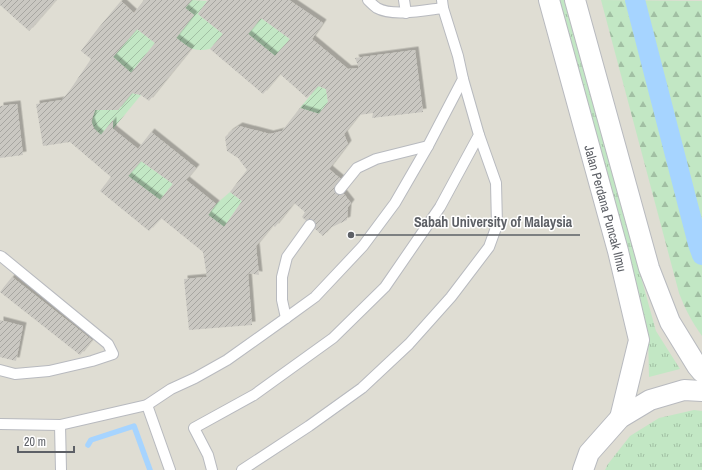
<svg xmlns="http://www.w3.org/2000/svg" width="702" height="470" viewBox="0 0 702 470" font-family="'Archivo Narrow',sans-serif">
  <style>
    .education { fill: #dfddd3 }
    .grass { fill: url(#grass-tufts) }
    .forest { fill: url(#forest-firs) }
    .garden { fill: url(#garden-furrows) }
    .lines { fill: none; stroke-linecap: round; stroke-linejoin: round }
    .stream { stroke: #a6d4ff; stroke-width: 5.5 }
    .canal { stroke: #a6d4ff; stroke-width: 20 }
    .building { fill: url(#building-hatch); fill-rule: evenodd; filter: url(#shadow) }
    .lane-casing { stroke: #b8babf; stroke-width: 12 }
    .street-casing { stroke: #b8babf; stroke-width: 22 }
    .lane { stroke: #fff; stroke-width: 10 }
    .street { stroke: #fff; stroke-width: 20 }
    .labels { text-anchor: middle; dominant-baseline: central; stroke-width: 3; stroke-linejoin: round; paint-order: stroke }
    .street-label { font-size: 13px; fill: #5d6066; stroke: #fff }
    .leader { fill: none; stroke: #5d6066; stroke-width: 1.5 }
    .callout-dot { fill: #5d6066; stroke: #fff; stroke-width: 1.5 }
    .callout-label { font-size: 14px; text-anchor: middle; font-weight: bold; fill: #5d6066; stroke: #fff; stroke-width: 3; stroke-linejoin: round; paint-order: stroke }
  </style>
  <defs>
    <pattern id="grass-tufts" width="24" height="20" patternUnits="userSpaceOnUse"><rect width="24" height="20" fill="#c2e7c4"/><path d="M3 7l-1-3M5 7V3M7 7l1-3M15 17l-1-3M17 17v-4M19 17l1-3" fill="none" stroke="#a1bfa3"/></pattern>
    <pattern id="forest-firs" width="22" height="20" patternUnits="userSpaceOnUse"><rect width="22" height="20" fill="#c2e7c4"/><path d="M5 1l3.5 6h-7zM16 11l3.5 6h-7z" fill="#a1bfa3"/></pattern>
    <pattern id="garden-furrows" width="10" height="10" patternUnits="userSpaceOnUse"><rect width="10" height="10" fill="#c2e7c4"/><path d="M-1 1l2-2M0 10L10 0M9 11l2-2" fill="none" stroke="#a1bfa3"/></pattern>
    <pattern id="building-hatch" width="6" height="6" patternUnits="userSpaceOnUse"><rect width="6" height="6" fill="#cac8c2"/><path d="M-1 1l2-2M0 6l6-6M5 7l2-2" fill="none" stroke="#a7a6a1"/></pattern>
    <filter id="shadow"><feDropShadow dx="3.5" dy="-3.5" stdDeviation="0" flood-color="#0004"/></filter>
  </defs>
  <rect width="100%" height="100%" fill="#efeee5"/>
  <rect class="education" x="0" y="0" width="702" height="470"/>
  <g class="grass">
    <polygon points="557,0 564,0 656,331 680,369 649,377 648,333"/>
    <polygon points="694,410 702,411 702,470 605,470 608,464 630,436 659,418"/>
  </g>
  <path class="forest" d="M601,0L702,1V336C692,322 685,309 679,293Z"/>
  <g class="garden">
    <path d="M192,0L207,1L198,14L223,34L210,49C192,52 190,48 176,38L194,15L185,8Z"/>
    <polygon points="261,18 290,39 275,56 248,34"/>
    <polygon points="137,29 155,43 131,73 113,57"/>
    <polygon points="318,86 326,89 328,102 319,114 300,108"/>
    <path d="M132,93L141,95L113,129V120L101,135C90,125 91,123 95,110H118Z"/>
    <polygon points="141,161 173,184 160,200 128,176"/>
    <polygon points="230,192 242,201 224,227 208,215 216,204"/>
  </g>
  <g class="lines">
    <polyline class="stream" points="88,445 91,440 134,426 150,470"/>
    <polyline class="canal" points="635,0 698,244 702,255"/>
  </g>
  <g class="building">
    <polygon points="0,0 56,0 29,31 0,5"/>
    <path d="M144,0H192L185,8L194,15L176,38L191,49L149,101L141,95L132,93L118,110H95L91,121L94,129L101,135L113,120V129L138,149L151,132L196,168L186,180L216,204L208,215L224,227L242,201L230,192L247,170L238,158L227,151L225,137L230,132L239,126L270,134L282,131L300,108L319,114L328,102L326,89L318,86L307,98L280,74L263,94L210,49L223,34L198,14L208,0H289L323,23L312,39L348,69L359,68L355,58L415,50L423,112L372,118L373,113L359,115L344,134L348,144L329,169L342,180L336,184L351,203L348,207L347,220L330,228L323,236L302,217L305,212L294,203L275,227L273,225L256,246L259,275L248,273L252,325L189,330L184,279L207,277L203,252L161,218L149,231L100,191L111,177L70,142L43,146L36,104L62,100L70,90L91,59L81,51L96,31L121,1L134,13ZM261,18L290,39L275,56L248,34ZM137,29L155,43L131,73L113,57ZM141,161L173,184L160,200L128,176Z"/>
    <polygon points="17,104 23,155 0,158 0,106"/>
    <polygon points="12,277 92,340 80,355 0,292"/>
    <polygon points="0,320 23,326 16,361 0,357"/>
  </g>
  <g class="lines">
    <g class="lane-casing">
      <g id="lane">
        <path d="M368,0C371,3 374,6 377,8C393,17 426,10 443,8"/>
        <polyline points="404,0 406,13"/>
        <polyline points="340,189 357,168 376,159 428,146"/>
        <polyline points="0,256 2,257 108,344 113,354 92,361 49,371 15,374 0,370"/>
        <polyline points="286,318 282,300 282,277 287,257 310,225"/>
        <polyline points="147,405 170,470"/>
        <polyline points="0,424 60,425 61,470"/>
        <polyline points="60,425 147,405 171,389 195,378 227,360 286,318 315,297 363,246 395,203 428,146 463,79 458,56 443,8 442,0"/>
        <polyline points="212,470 208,455 194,428 254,395 333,338 385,287 440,207 479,135 463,79"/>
        <polyline points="242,470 309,426 362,388 409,344 451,297 489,247 497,225 496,183 479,135"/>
      </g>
    </g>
    <g class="street-casing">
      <g id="street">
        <path id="s1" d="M549,0L618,251L639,340L620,418"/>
        <polyline points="575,0 649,268 670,322 697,366 702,372"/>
        <polyline points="583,470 589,453 620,418 650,400 684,390 702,391"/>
      </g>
    </g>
    <use href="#lane" class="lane"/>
    <use href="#street" class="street"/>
  </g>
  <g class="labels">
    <g class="street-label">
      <text stroke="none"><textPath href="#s1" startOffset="216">Jalan Perdana Puncak Ilmu</textPath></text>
    </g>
  </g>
  <path class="leader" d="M351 235L406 235H580"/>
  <circle class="callout-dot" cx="351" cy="235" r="4"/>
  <g class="callout-label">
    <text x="493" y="227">Sabah University of Malaysia</text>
  </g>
  <path d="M18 446v6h56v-6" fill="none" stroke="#5d6066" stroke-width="2"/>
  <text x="24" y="446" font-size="12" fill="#5d6066" stroke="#ffffff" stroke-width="3" paint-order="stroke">20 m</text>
</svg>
